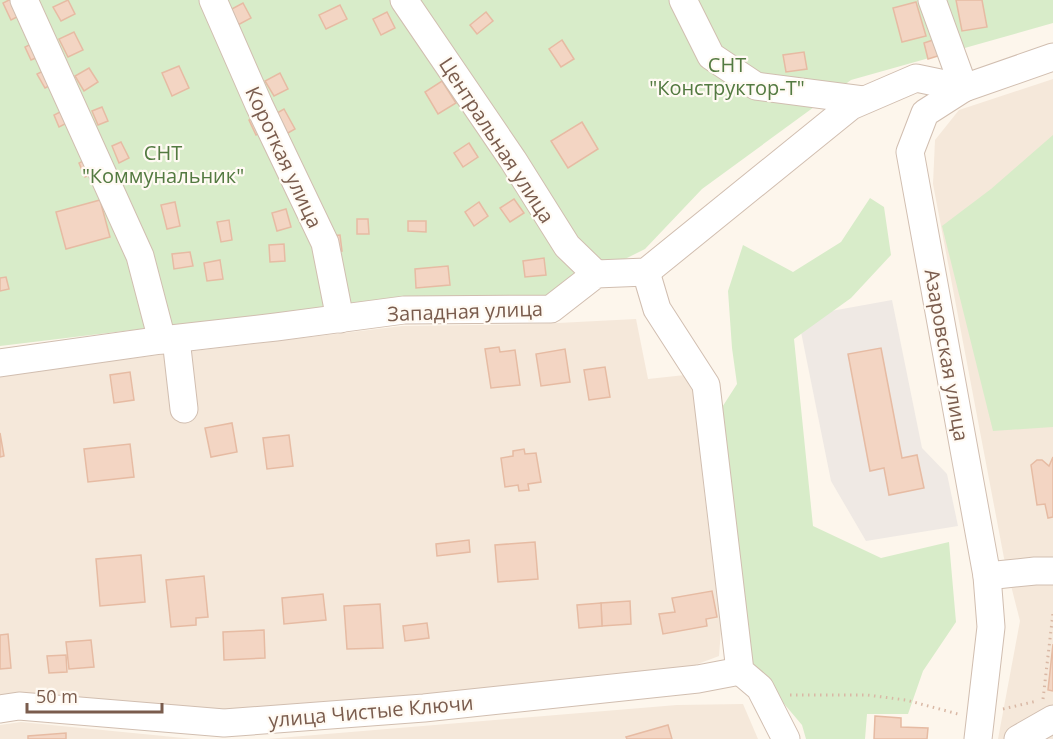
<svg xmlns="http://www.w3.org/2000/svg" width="1053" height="739" viewBox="0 0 1053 739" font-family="'Open Sans',sans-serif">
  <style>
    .residential { fill: #f5e8da }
    .industrial { fill: #efe9e4 }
    .green { fill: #d8ecc9 }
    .building { fill: #f3d5c3; stroke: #e6bba3; stroke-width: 1.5 }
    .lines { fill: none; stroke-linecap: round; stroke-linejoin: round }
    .minor-casing { stroke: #d1beb0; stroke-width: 29 }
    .path { stroke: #d9b8a5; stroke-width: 3; stroke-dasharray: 1.5 4.5; stroke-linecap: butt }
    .minor { stroke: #fff; stroke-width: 27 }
    .labels { text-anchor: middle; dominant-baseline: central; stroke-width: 4.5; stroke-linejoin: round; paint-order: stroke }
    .park-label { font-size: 20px; fill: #537a41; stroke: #fffaf3 }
    .street-label { font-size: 20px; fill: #7a5c4d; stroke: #fffaf3 }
  </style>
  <rect width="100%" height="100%" fill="#fdf6ec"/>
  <g class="residential">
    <polygon points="1053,79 1053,739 998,739 1020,621 1004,558 933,184 935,140 959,110"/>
    <polygon points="636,319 648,379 685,375 694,393 704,490 721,630 719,656 674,673 232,712 0,700 0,374 402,326 538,324"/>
    <polygon points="743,704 758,739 267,739 677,705"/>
    <polygon points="21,722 194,739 0,739 0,725"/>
  </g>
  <polygon class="industrial" points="892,300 922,448 947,474 958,526 866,541 831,481 798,317"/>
  <g class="green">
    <polygon points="0,0 1053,0 1053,23 851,80 702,189 645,249 547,298 149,328 0,346"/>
    <polygon points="1053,135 1053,427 993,431 942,226 991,189"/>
    <polygon points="870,198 884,207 891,255 851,298 794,339 813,526 881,558 949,542 956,622 923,671 908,714 867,714 865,739 806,739 802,725 746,659 719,412 737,384 732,348 728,291 743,245 793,272 841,242"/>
  </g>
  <g class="building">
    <polygon points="9,0 16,0 23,14 11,20 3,3"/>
    <polygon points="68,0 75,14 61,21 53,7"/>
    <polygon points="956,0 982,0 987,27 962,31"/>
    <polygon points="916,2 926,36 902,42 893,8"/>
    <polygon points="243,3 251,18 236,26 228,11"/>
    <polygon points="340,5 347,19 326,29 319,15"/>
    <polygon points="387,12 395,28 381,35 373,19"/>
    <polygon points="486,12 493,21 477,34 470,25"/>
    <polygon points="74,32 83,50 68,57 59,39"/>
    <polygon points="936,39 941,55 928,59 924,43"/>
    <polygon points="562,40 574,59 561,67 549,49"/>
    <polygon points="37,41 43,55 31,60 25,47"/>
    <polygon points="804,52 807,69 786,72 783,55"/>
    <polygon points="179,66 189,88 172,96 162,73"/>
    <polygon points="49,68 57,82 45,88 37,74"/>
    <polygon points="89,68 98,82 84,91 75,76"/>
    <polygon points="280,73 288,89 274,96 265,81"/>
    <polygon points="442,81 456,103 438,114 425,92"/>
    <polygon points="102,107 108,121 98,125 92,111"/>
    <polygon points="68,108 73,120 59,127 54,115"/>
    <polygon points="284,109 295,129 281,137 270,117"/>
    <polygon points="257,116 264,131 256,135 249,120"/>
    <polygon points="582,122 598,149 568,168 551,141"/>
    <polygon points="121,142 129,158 119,163 112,146"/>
    <polygon points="469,143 478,157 463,167 454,153"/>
    <polygon points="89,158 96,172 85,177 79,163"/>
    <polygon points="514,199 524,213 510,222 500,208"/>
    <polygon points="100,200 110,237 66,249 56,212"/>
    <polygon points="175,202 180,226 167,229 161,205"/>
    <polygon points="479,202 488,216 474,226 465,212"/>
    <polygon points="286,209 291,227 277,231 272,213"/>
    <polygon points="357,219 368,219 369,234 357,234"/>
    <polygon points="229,220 232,240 221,242 217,222"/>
    <polygon points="408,221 426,221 426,232 408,231"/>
    <polygon points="340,235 342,251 332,252 330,236"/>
    <polygon points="284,244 285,261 270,262 269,245"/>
    <polygon points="190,252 193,266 174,269 172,254"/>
    <polygon points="544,258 546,275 525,277 523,261"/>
    <polygon points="220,260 223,279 207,281 204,263"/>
    <polygon points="448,266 450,285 416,288 415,269"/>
    <polygon points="6,277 9,289 0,291 0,278"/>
    <polygon points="499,347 500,352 515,350 520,385 491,388 485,349"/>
    <polygon points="881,348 902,458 917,455 924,488 889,495 884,468 870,471 848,354"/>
    <polygon points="565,349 570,382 541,386 536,354"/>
    <polygon points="605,367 610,397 589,400 584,370"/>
    <polygon points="130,372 134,400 114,403 110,375"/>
    <polygon points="232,423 237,452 211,457 205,428"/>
    <polygon points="0,433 4,456 0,457"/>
    <polygon points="289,435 293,466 267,469 263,438"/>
    <polygon points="130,444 134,477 88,482 84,449"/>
    <polygon points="524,449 525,454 536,453 541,482 528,484 529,490 519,491 518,485 505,487 501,458 513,456 513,451"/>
    <polygon points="1053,457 1053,517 1048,518 1045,504 1037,505 1031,465 1037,460 1042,460 1049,466"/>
    <polygon points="469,540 470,552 437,556 436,544"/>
    <polygon points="535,542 538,579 498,582 495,545"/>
    <polygon points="141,555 145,602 100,606 96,559"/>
    <polygon points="204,576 208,617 196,618 196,625 171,627 166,580"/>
    <polygon points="712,591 717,617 706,619 707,626 663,634 659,614 675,612 672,598"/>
    <polygon points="323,594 326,620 284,624 282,598"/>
    <polygon points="630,601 631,624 602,626 601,603"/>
    <polygon points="601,603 602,626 579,628 577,605"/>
    <polygon points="380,604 383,648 347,649 344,606"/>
    <polygon points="427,623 429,638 405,641 403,626"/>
    <polygon points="264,630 265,658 224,660 223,632"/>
    <polygon points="8,634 11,668 0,669 0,635"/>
    <polygon points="91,640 94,667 69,669 66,642"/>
    <polygon points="1053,644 1053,691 1048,690"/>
    <polygon points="66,655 67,672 49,673 47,656"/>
    <polygon points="875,716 901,718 901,727 928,728 927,739 874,739"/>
    <polygon points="668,725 672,739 627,739 626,737"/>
    <polygon points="66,733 66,739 28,739 28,736"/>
  </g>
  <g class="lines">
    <g class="minor-casing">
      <g id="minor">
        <polyline points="24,0 140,256 162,340"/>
        <polyline points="213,0 259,105 325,243 340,319"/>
        <polyline points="404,0 513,160 567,246 596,274"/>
        <polyline points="683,0 711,56 756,86 863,100"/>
        <polyline points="932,0 964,88"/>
        <polyline points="646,272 657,309 706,385 740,671 760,688 786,739"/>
        <polyline points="176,339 184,409"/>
        <polyline points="0,363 162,340 276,327 404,310 551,309 596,274 646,272 851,106 916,78 964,88"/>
        <polyline points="987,576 1035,571 1053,571"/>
        <polyline points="0,709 19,706 224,723 424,708 698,679 740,671"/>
        <polyline points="978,739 991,627 987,576 910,152 925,113 964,88 1053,57"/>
        <polyline points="1018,739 1053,719"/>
      </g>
    </g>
    <g class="path">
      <polyline points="790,695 867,695 906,700 958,714"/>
      <polyline points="1043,699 1053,613"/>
      <polyline points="1003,709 1037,701"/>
    </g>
    <use href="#minor" class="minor"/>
  </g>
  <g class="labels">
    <g class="park-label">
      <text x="727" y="64">СНТ<tspan x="727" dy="23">"Конструктор-Т"</tspan></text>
      <text x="163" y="152">СНТ<tspan x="163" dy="23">"Коммунальник"</tspan></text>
    </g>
    <g class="street-label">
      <text transform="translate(497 140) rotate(57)">Центральная улица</text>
      <text transform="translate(284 157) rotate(65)">Короткая улица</text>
      <text transform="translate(465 311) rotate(-2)">Западная улица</text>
      <text transform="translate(947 355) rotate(80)">Азаровская улица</text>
      <text transform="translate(371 711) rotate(-5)">улица Чистые Ключи</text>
    </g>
  </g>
  <path d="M27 703v9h135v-9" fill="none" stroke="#7a5c4d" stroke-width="3"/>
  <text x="36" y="703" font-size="18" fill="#7a5c4d" stroke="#fffaf3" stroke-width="4.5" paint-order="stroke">50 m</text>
</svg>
